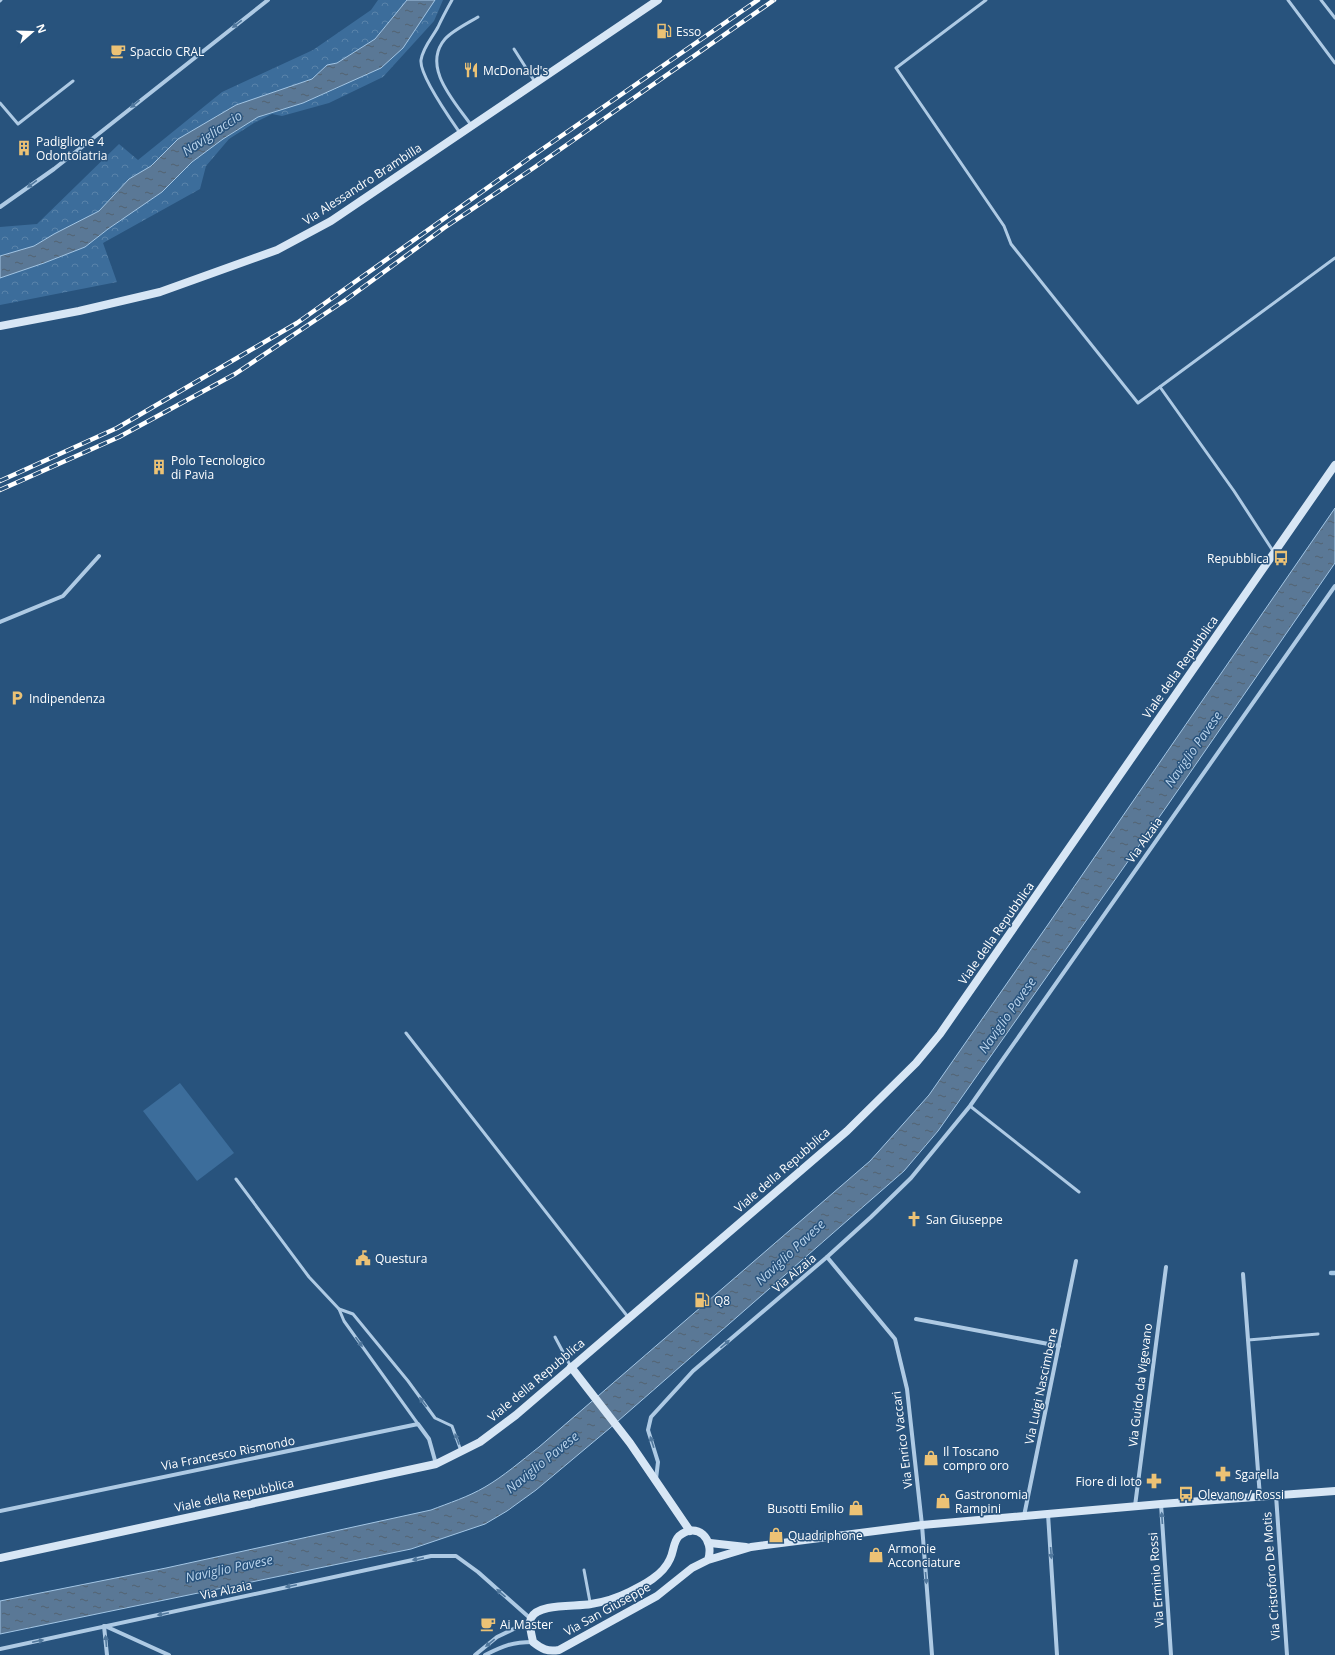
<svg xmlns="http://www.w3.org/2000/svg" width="1335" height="1655" viewBox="0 0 1335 1655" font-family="'Open Sans',sans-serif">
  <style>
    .green { fill: #3c6d9b }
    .forest { fill: url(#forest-crowns) }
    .water { fill: url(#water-ripples); stroke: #a3c6e5 }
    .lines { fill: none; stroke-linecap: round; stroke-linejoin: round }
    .stream { stroke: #a3c6e5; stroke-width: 4.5 }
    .lane { stroke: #aecae4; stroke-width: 3 }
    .street { stroke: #aecae4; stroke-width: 4 }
    .secondary { stroke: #d7e6f5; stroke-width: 8 }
    .rail-casing { stroke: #fff; stroke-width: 4.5 }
    .rail { stroke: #28537d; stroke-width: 3; stroke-dasharray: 9; stroke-linecap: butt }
    .oneway { fill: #50779c }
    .labels { text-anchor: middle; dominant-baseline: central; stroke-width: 3; stroke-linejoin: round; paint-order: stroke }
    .poi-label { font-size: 12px; fill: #fff; stroke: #28537d; text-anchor: start }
    .street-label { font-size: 12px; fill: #fff; stroke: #28537d }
    .water-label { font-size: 13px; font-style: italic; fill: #bad4ec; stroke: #28537d }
  </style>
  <defs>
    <pattern id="forest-crowns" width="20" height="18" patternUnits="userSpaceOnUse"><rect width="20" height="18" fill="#3c6d9b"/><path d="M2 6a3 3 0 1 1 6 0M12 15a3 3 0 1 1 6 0" fill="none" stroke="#5983aa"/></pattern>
    <pattern id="water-ripples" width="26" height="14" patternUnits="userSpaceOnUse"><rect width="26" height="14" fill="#5a7896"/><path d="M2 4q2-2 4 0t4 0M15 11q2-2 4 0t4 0" fill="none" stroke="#536271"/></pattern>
  </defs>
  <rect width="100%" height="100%" fill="#28537d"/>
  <polygon class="green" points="180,1083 234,1153 197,1181 143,1111"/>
  <g class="forest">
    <polygon points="378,0 407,0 375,39 337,63 327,65 312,79 236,105 178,139 151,166 129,179 99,211 54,234 34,246 0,256 0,227 37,224 119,144 138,160 222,92 313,50 371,10"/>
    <polygon points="435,0 443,0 434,21 383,77 329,103 282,116 272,114 254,123 229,139 206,166 200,189 103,243 117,282 0,305 0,278 44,263 85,247 108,229 162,192 192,162 223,139 258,117 303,103 340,87 403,48"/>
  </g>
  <g class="water">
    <polygon points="407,0 435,0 403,48 381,68 303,103 258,117 223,139 192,162 162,192 108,229 85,247 44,263 0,278 0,256 34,246 54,234 99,211 129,179 151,166 178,139 236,105 312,79 327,65 337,63 375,39"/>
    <path d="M1335,508V563L1167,806L938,1131L904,1171L610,1428L536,1490L507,1511L485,1524L411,1549L0,1634V1601L166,1568L431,1510C449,1503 468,1497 485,1487C504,1476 521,1461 539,1447L870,1161L929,1095L1047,926Z"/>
  </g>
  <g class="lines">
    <polyline class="stream" points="1331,1273 1335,1273"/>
    <g class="lane">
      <path d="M452,0C447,9 442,18 438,27C432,38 423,47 421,60C419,75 451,120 460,133"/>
      <polyline points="986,0 896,68 1004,226 1011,244 1138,403 1335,258"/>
      <polyline points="1288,0 1335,63"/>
      <polyline points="1321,0 1335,18"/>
      <polyline points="0,1 1,0"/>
      <polyline points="514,49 535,82"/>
      <polyline points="0,103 18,124 73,81"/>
      <path d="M471,125C455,102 421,67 445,39C452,31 468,23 478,17"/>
      <polyline points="1160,387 1234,491 1273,551"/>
      <polyline points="406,1033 628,1317"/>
      <polyline points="970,1106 1079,1192"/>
      <polyline points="236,1179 309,1277 339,1309 344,1321 418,1424"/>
      <polyline points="339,1309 353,1314 408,1381 435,1418 452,1426 461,1451"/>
      <polyline points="555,1337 571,1367"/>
      <polyline points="1248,1340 1318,1334"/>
      <polyline points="584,1570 590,1602"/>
    </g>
    <g class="street">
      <polyline points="0,207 54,169 268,0"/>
      <polyline points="0,622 63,596 99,556"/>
      <polyline points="827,1257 895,1339 907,1389 922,1525 932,1655"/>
      <polyline points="1243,1274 1260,1497"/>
      <polyline points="916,1319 1059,1346"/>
      <polyline points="656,1479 658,1462 648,1430 651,1417 693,1371 827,1257 871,1217 911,1178 970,1106 1335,586"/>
      <polyline points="1276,1495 1287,1655"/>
      <polyline points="1161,1504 1171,1655"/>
      <polyline points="1135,1506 1166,1267"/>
      <polyline points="0,1511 418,1424 429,1439 436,1464"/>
      <polyline points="1048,1514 1057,1655"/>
      <polyline points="1024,1516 1076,1261"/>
      <polyline points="104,1626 107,1655"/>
      <polyline points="105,1626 169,1655"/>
      <polyline points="0,1649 431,1556 456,1556 478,1572 531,1619"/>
      <polyline points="475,1655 497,1637 530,1621"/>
      <path d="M485,1655C503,1646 512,1642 533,1642"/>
    </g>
    <g class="secondary">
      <polyline points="0,326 79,311 160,292 277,250 331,221 658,0"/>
      <polyline points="571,1367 630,1443 690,1531"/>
      <polyline points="710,1543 746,1547"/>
      <polyline points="0,1558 436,1464 480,1442 516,1415 847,1131 916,1063 940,1034 1335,465"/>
      <path d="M708,1560C715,1539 697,1521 679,1536C673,1542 674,1551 670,1559C663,1575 644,1585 629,1592C617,1598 604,1602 591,1604C576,1607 538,1603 531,1618C528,1625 532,1635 533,1642C542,1649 547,1652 559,1650L657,1596L692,1568L708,1560L751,1547L922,1525L1161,1504L1335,1491"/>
    </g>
    <g class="rail-casing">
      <g id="rail">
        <polyline points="0,481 117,428 297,323 528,159 758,0"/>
        <polyline points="0,490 119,437 235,374 347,299 444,228 535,167 774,0"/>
      </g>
    </g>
    <use href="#rail" class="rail"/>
  </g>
  <defs><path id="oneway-solid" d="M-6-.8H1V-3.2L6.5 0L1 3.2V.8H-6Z"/></defs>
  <g class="oneway">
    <use href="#oneway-solid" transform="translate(237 24) rotate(143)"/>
    <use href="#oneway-solid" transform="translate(135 104) rotate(141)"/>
    <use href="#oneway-solid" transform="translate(32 184) rotate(144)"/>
    <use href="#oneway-solid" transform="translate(359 1342) rotate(54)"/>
    <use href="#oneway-solid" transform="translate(725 1344) rotate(-40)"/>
    <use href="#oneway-solid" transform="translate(423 1402) rotate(-127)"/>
    <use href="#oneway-solid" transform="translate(457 1439) rotate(-111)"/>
    <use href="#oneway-solid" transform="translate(652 1442) rotate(-108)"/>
    <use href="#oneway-solid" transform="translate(1162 1518) rotate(-94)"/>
    <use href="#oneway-solid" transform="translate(1051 1553) rotate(86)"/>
    <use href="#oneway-solid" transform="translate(418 1559) rotate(168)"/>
    <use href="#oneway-solid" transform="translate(926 1578) rotate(85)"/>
    <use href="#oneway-solid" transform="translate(291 1586) rotate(168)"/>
    <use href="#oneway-solid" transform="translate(501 1593) rotate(-139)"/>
    <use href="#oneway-solid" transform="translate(163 1614) rotate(168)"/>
    <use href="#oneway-solid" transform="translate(38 1641) rotate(-12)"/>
    <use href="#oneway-solid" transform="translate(106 1641) rotate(-95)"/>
    <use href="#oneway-solid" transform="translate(490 1643) rotate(141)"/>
  </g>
  <defs>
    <g id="fuel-bare" transform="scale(1.2)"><path d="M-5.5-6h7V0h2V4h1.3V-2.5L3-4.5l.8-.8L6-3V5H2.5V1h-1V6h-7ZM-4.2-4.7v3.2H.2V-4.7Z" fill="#ecc275" stroke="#28537d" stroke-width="2.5" paint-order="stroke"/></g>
    <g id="cafe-bare" transform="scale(1.2)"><path d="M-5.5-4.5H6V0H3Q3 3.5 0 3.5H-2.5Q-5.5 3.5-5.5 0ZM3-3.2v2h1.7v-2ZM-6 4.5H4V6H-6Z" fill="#ecc275" stroke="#28537d" stroke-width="2.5" paint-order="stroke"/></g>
    <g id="restaurant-bare" transform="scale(1.2)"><path d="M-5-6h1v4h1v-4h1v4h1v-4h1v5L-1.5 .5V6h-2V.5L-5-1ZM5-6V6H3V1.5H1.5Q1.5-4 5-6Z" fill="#ecc275" stroke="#28537d" stroke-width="2.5" paint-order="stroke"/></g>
    <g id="building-bare" transform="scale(1.2)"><path d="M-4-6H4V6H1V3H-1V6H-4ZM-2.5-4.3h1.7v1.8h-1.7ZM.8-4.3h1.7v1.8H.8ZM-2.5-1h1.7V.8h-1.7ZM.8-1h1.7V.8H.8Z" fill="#ecc275" stroke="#28537d" stroke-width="2.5" paint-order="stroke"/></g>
    <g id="bus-bare" transform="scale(1.2)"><path d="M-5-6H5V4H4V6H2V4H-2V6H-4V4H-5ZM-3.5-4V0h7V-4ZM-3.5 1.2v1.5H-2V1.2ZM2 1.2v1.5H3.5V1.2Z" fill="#ecc275" stroke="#28537d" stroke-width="2.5" paint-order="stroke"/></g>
    <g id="parking-bare" transform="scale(1.2)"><path d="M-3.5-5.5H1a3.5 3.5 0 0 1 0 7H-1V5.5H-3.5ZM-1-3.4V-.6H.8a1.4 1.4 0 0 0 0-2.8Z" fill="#ecc275" stroke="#28537d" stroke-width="2.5" paint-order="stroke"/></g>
    <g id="church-bare" transform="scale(1.2)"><path d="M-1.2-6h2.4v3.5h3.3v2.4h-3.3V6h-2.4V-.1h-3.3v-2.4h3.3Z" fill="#ecc275" stroke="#28537d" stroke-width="2.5" paint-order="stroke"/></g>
    <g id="civic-bare" transform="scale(1.2)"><path d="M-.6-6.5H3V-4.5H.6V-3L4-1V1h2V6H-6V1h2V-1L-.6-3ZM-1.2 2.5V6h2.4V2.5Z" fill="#ecc275" stroke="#28537d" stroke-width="2.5" paint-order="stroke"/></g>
    <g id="shop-bare" transform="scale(1.2)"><path d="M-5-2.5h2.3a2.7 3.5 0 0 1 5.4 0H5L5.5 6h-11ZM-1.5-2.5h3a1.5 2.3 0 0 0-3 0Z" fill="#ecc275" stroke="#28537d" stroke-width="2.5" paint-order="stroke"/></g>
    <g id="pharmacy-bare" transform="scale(1.2)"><path d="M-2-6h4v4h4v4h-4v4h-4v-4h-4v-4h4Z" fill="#ecc275" stroke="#28537d" stroke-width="2.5" paint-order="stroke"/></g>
  </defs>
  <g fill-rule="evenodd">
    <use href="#fuel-bare" x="664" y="31"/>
    <use href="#cafe-bare" x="118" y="51"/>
    <use href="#restaurant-bare" x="471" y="70"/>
    <use href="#building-bare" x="24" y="148"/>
    <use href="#building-bare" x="159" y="467"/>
    <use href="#bus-bare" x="1281" y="558"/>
    <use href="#parking-bare" x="17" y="698"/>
    <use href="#church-bare" x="914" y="1219"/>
    <use href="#civic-bare" x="363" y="1258"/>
    <use href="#fuel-bare" x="702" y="1300"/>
    <use href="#shop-bare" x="931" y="1458"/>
    <use href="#pharmacy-bare" x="1223" y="1474"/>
    <use href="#pharmacy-bare" x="1154" y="1481"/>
    <use href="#bus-bare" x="1186" y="1494"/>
    <use href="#shop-bare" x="943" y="1501"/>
    <use href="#shop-bare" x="856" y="1508"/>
    <use href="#shop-bare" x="776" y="1535"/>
    <use href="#shop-bare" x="876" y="1555"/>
    <use href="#cafe-bare" x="488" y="1624"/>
  </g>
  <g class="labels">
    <g class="poi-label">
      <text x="676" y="31">Esso</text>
      <text x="130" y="51">Spaccio CRAL</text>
      <text x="483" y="70">McDonald's</text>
      <text x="36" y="141">Padiglione 4<tspan x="36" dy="14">Odontoiatria</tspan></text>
      <text x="171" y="460">Polo Tecnologico<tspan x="171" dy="14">di Pavia</tspan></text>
      <text x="1269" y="558" text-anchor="end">Repubblica</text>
      <text x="29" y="698">Indipendenza</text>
      <text x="926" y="1219">San Giuseppe</text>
      <text x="375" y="1258">Questura</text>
      <text x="714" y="1300">Q8</text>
      <text x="943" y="1451">Il Toscano<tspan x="943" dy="14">compro oro</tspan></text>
      <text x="1235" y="1474">Sgarella</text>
      <text x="1142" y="1481" text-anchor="end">Fiore di loto</text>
      <text x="955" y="1494">Gastronomia<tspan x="955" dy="14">Rampini</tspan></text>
      <text x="1198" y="1494">Olevano / Rossi</text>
      <text x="844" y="1508" text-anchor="end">Busotti Emilio</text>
      <text x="788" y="1535">Quadriphone</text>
      <text x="888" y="1548">Armonie<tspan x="888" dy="14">Acconciature</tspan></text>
      <text x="500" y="1624">Ai Master</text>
    </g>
    <g class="street-label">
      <text transform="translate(362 184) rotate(-33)">Via Alessandro Brambilla</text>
      <text transform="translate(1180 667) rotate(-55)">Viale della Repubblica</text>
      <text transform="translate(1144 840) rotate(-55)">Via Alzaia</text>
      <text transform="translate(996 933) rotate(-55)">Viale della Repubblica</text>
      <text transform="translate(782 1170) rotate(-41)">Viale della Repubblica</text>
      <text transform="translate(794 1273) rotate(-40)">Via Alzaia</text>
      <text transform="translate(536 1380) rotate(-40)">Viale della Repubblica</text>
      <text transform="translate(1140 1385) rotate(-83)">Via Guido da Vigevano</text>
      <text transform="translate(1041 1386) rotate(-78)">Via Luigi Nascimbene</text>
      <text transform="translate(902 1440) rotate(-97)">Via Enrico Vaccari</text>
      <text transform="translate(228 1453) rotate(-11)">Via Francesco Rismondo</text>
      <text transform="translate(234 1495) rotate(-12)">Viale della Repubblica</text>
      <text transform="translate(1271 1576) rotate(-94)">Via Cristoforo De Motis</text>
      <text transform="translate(1156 1580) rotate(-94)">Via Erminio Rossi</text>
      <text transform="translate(226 1590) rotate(-12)">Via Alzaia</text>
      <text transform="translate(607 1609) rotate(-29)">Via San Giuseppe</text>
    </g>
    <g class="water-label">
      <text transform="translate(212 133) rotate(-34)">Navigliaccio</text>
      <text transform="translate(1193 749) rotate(-55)">Naviglio Pavese</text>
      <text transform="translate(1007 1015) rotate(-55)">Naviglio Pavese</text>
      <text transform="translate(790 1252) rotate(-43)">Naviglio Pavese</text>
      <text transform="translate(542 1462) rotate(-39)">Naviglio Pavese</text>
      <text transform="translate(229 1568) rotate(-12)">Naviglio Pavese</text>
    </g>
  </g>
  <g transform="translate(32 32) rotate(70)" stroke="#28537d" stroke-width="3" paint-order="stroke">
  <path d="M0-3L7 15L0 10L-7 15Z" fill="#ffffff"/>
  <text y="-6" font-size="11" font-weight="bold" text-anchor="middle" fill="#ffffff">N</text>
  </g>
</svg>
